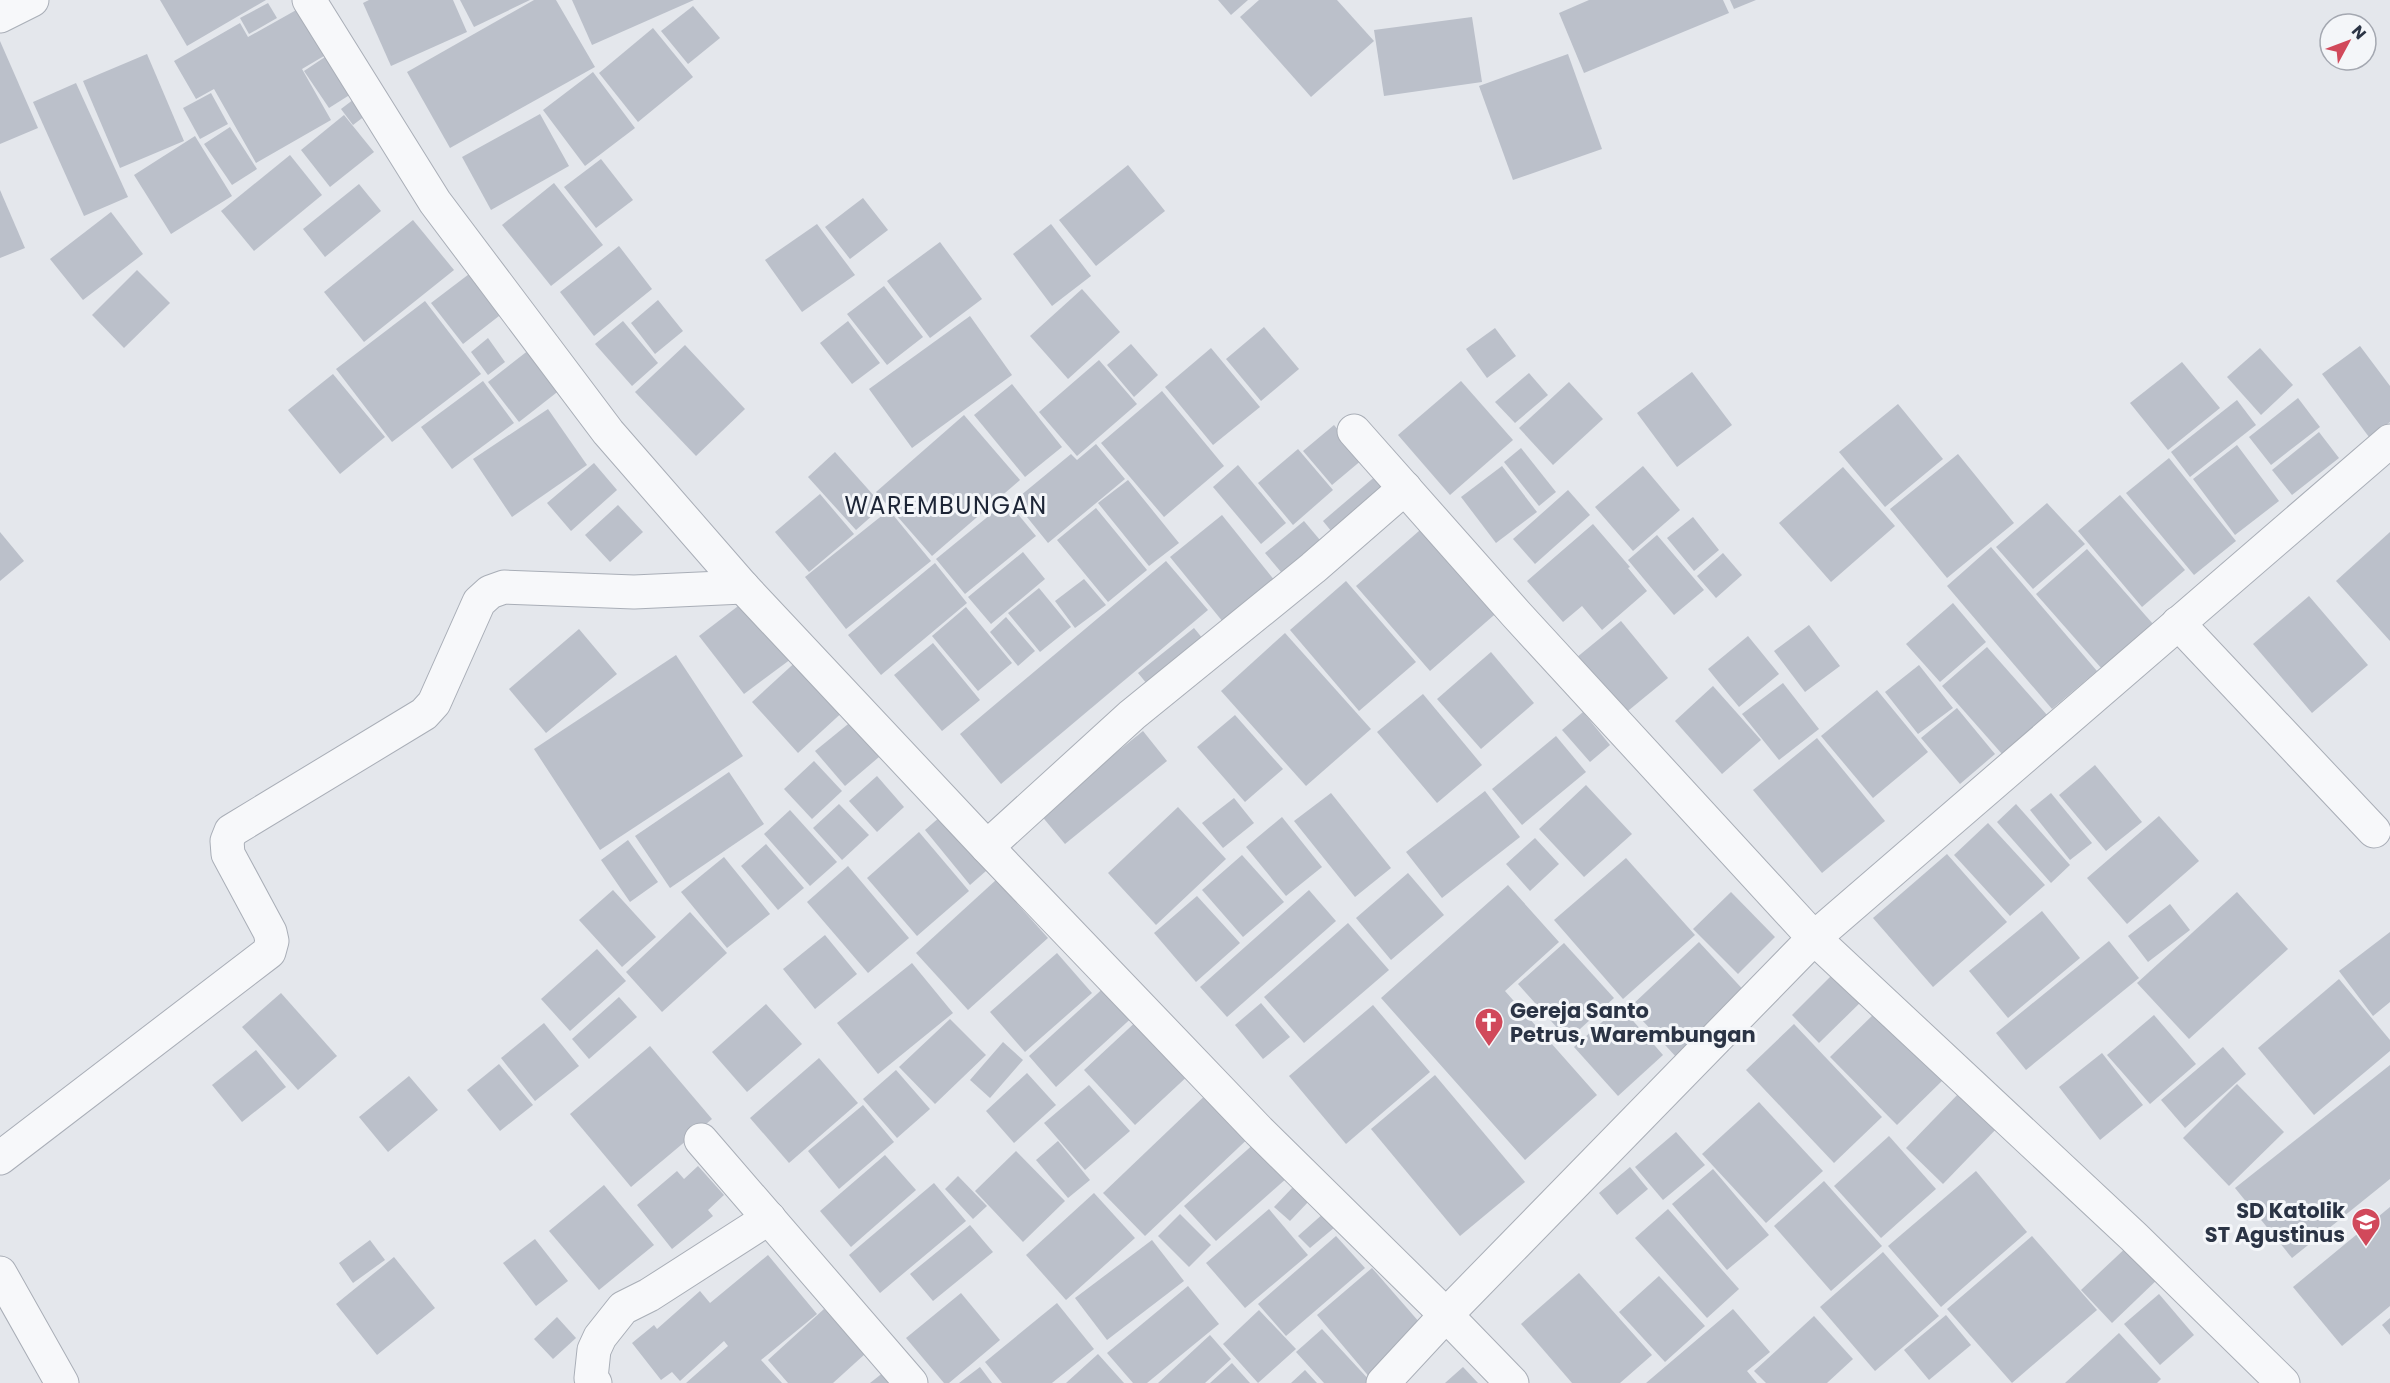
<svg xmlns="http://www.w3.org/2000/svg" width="2390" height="1383" viewBox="0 0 2390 1383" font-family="Poppins,sans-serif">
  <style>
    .building { fill: #bbc0ca }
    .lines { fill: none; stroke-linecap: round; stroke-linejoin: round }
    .minor-casing { stroke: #a9aeb7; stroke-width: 35 }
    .tertiary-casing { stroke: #a9aeb7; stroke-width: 35 }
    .minor { stroke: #f7f8fa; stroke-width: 33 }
    .tertiary { stroke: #f7f8fa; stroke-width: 33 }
    .labels { text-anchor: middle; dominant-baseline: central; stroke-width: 6; stroke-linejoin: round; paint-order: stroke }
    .poi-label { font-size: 21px; font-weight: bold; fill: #2b3445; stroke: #f4f6f9; text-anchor: start }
    .quarter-label { font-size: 24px; letter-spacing: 1.5px; fill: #1d2536; stroke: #f4f6f9 }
  </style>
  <rect width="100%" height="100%" fill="#e4e7ec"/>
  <g class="building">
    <polygon points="160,0 266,0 187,46"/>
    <polygon points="369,0 453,0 467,32 391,66 363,3"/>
    <polygon points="460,0 530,0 474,27"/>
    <polygon points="534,0 556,0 595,67 450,148 407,72"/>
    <polygon points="572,0 694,0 592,45"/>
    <polygon points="1218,0 1248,0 1231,15"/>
    <polygon points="1259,0 1337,0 1374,41 1311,97 1240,17"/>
    <polygon points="1589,0 1723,0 1729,13 1584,73 1559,13"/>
    <polygon points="1730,0 1756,0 1734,9"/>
    <polygon points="268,3 277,18 249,34 240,18"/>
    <polygon points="693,6 720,38 688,64 661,31"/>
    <polygon points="298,9 324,56 302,69 331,120 256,163 214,89 196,99 174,61 240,23 248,37"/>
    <polygon points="1472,17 1482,82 1384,96 1374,30"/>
    <polygon points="653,28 693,77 638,122 599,73"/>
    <polygon points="0,41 38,128 0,144"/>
    <polygon points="334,51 359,89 329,108 304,71"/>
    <polygon points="147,54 184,141 120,168 83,81"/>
    <polygon points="1568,54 1602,149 1513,180 1479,86"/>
    <polygon points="593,72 635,128 585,166 543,110"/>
    <polygon points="76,83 128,197 84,216 33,102"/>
    <polygon points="211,93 228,124 200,139 183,108"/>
    <polygon points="362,93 374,109 353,125 341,109"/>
    <polygon points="540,114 569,166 491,210 462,157"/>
    <polygon points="344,115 374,152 330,187 301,150"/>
    <polygon points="230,127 257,169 232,185 204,144"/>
    <polygon points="195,136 232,196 171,234 134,175"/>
    <polygon points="290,155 322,195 254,251 221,211"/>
    <polygon points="601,159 633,200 596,228 564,187"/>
    <polygon points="1128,165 1165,211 1096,266 1059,220"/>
    <polygon points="554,183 603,245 551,286 502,225"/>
    <polygon points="359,184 381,211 325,257 303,229"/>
    <polygon points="0,190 25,248 0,258"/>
    <polygon points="863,198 888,230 850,259 825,227"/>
    <polygon points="111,212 143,254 83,300 50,259"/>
    <polygon points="413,220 454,270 364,342 324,292"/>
    <polygon points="817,224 855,275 802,312 765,260"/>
    <polygon points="1051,224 1091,276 1052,306 1013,254"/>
    <polygon points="940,242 982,299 930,338 887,281"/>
    <polygon points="619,246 652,289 594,336 560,292"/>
    <polygon points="477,268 508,309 463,344 431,303"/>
    <polygon points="137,270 170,303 124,348 92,315"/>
    <polygon points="884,286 923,337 887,365 847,314"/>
    <polygon points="1082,289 1120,332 1068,379 1030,336"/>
    <polygon points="658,300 683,331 655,354 631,323"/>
    <polygon points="425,301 481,374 392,442 336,369"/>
    <polygon points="970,316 1012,375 912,448 869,389"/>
    <polygon points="623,321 658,363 632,386 595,344"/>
    <polygon points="848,321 880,363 852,384 820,343"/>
    <polygon points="1264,327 1299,369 1261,401 1226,359"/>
    <polygon points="1495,328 1516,356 1487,378 1466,349"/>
    <polygon points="488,338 505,362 488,375 471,352"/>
    <polygon points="1131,344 1158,375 1134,397 1107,365"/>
    <polygon points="685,345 745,409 696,456 635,392"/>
    <polygon points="534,346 565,386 519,422 488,382"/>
    <polygon points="2360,346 2390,386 2390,422 2369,437 2322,374"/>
    <polygon points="1211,348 1260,407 1213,445 1165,387"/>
    <polygon points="2260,348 2293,385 2261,415 2227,377"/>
    <polygon points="1099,360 1137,404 1077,456 1039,412"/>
    <polygon points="2182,362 2220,408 2168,450 2130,403"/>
    <polygon points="1692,372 1732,425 1677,467 1637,413"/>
    <polygon points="1529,373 1548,395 1515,423 1495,402"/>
    <polygon points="333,374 385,437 340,474 288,410"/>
    <polygon points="483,381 514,423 452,469 421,427"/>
    <polygon points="1461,381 1513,440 1450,495 1398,435"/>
    <polygon points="1569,382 1603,419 1553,465 1519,428"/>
    <polygon points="1012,384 1062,447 1025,477 974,415"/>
    <polygon points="1162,391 1224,466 1164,517 1101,443"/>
    <polygon points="2298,398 2320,427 2271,465 2249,437"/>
    <polygon points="2237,400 2256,425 2190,477 2171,452"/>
    <polygon points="1898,404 1943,459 1885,507 1839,452"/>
    <polygon points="548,409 587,465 512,517 473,459"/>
    <polygon points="964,415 1020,480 932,556 876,492"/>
    <polygon points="1334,425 1363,459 1332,485 1303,451"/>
    <polygon points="2319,432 2339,458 2292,495 2272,470"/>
    <polygon points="1096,444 1125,479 1048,543 1014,501 1071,454 1077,460"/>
    <polygon points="2237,445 2279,501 2235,535 2193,479"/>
    <polygon points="1521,448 1556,492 1539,506 1504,462"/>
    <polygon points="1298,449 1333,490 1293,525 1258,483"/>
    <polygon points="835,452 883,506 856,530 808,477"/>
    <polygon points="1958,454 2014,523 1947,578 1890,509"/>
    <polygon points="2169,458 2236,541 2194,575 2126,493"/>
    <polygon points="594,463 617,490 571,531 547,503"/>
    <polygon points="1238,465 1286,523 1261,544 1213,487"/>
    <polygon points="1502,466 1537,512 1496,543 1461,497"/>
    <polygon points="1643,466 1680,510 1633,551 1595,507"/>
    <polygon points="1843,467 1895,526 1831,582 1779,523"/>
    <polygon points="1378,474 1396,495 1340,542 1323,521"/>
    <polygon points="1128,480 1179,543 1149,566 1098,503"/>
    <polygon points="1568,490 1590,515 1535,564 1513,539"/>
    <polygon points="820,494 854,534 809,572 775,532"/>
    <polygon points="2120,495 2185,570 2142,607 2078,531"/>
    <polygon points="1007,501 1036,536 965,594 936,559"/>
    <polygon points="2047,503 2085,544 2033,589 1996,547"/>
    <polygon points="618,505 643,532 610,562 585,535"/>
    <polygon points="1096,508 1147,570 1108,602 1057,540"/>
    <polygon points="889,510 931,561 846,629 805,577"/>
    <polygon points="1222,515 1283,591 1232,633 1170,557"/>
    <polygon points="1693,517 1719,550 1694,571 1667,538"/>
    <polygon points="1304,521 1330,552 1292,585 1265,553"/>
    <polygon points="1427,524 1501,609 1430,671 1356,586"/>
    <polygon points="1593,524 1630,567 1628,568 1647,591 1602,630 1582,606 1563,622 1527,581"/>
    <polygon points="0,532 24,561 0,581"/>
    <polygon points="2390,532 2390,641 2336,581"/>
    <polygon points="1657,535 1704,590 1674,615 1628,560"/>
    <polygon points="1991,547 2097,671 2052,709 1947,586"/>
    <polygon points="2087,549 2153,624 2102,669 2036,594"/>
    <polygon points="1023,552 1045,579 991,624 968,597"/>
    <polygon points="1723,553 1742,575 1716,598 1697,576"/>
    <polygon points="1166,561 1208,610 1001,784 960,734"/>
    <polygon points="935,563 967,603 881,675 848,635"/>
    <polygon points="1084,579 1106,605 1075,628 1055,601"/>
    <polygon points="1346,581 1416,662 1359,711 1290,630"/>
    <polygon points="1039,588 1071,627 1040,652 1008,613"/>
    <polygon points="2309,596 2368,665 2312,713 2253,644"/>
    <polygon points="746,600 791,659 744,694 699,636"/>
    <polygon points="1953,603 1986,642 1940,682 1906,644"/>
    <polygon points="966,607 1012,663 978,691 932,636"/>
    <polygon points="1006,617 1035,651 1018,666 990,632"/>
    <polygon points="1621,621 1668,678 1623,715 1576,658"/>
    <polygon points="1809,625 1840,666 1805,692 1774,651"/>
    <polygon points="1194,628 1208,645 1152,690 1138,673"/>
    <polygon points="579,629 617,674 546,733 509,689"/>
    <polygon points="1285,633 1371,729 1306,786 1221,691"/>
    <polygon points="1748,636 1779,674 1739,707 1708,669"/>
    <polygon points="933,643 980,700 942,731 894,675"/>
    <polygon points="1987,647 2055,724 2010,763 1942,686"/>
    <polygon points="1491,652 1534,703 1481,749 1437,699"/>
    <polygon points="676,655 743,756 600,850 534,749"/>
    <polygon points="801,657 847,708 798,753 752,702"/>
    <polygon points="1919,665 1953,708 1918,734 1885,692"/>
    <polygon points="1783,683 1819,729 1779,760 1742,714"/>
    <polygon points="1713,686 1761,740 1722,774 1675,721"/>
    <polygon points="1877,690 1928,752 1873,798 1821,736"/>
    <polygon points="1423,694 1482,765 1437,803 1377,732"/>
    <polygon points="1957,708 1995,754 1960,784 1921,738"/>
    <polygon points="1583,712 1610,745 1590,762 1562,730"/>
    <polygon points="1235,715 1283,769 1245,802 1197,747"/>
    <polygon points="858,716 886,751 845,786 815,751"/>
    <polygon points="1143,731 1167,761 1065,844 1040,814"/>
    <polygon points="1556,736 1586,772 1522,825 1492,789"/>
    <polygon points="1817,738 1885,821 1822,873 1753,790"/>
    <polygon points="814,761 842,791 812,819 784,789"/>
    <polygon points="2095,765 2142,822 2106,851 2059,795"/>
    <polygon points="729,772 764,824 670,888 635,836"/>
    <polygon points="877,776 904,807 877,832 849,801"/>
    <polygon points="1586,785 1632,834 1584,877 1539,829"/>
    <polygon points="1485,791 1520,837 1442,898 1406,852"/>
    <polygon points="1331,793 1391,868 1355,897 1294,821"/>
    <polygon points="2051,793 2092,843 2070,860 2030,810"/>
    <polygon points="1234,798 1254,823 1223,848 1202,823"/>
    <polygon points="839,804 869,835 842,860 813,828"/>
    <polygon points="2016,804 2070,865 2051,883 1997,822"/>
    <polygon points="1178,807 1226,859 1156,925 1108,873"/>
    <polygon points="949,809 994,864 970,885 925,830"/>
    <polygon points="790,810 837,862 810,886 764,834"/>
    <polygon points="2159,816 2199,861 2127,924 2087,878"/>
    <polygon points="1282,817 1322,867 1286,896 1246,847"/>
    <polygon points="1988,823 2045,885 2010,916 1954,855"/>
    <polygon points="919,832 969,891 917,936 867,878"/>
    <polygon points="1535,838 1559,864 1530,891 1506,864"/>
    <polygon points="628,840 658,882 630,902 601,860"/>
    <polygon points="766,844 804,888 778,910 741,866"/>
    <polygon points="1947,854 2007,922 1933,987 1873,918"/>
    <polygon points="1242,855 1284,902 1243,937 1202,890"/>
    <polygon points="724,857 770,914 727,948 681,892"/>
    <polygon points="1626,858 1695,935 1623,999 1554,920"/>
    <polygon points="848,866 909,938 868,973 807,902"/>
    <polygon points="1408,873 1444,915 1391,960 1356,918"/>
    <polygon points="996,880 1048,938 968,1010 916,953"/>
    <polygon points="1508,885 1559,942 1505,991 1597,1095 1525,1160 1381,998"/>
    <polygon points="613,890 656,937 622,967 579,920"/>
    <polygon points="1309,890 1336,921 1227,1017 1200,987"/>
    <polygon points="1731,892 1775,937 1738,974 1693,929"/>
    <polygon points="2237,892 2288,949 2189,1039 2137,983"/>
    <polygon points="1197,896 1240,943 1196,982 1154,933"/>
    <polygon points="2170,904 2190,930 2148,962 2128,936"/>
    <polygon points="2042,911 2080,958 2008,1018 1969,971"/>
    <polygon points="690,912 727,953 662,1012 626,972"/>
    <polygon points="1348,923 1389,970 1304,1043 1264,997"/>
    <polygon points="2390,932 2390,1002 2373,1016 2339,971"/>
    <polygon points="825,935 857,974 815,1009 783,969"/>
    <polygon points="2109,941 2139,978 2026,1070 1996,1033"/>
    <polygon points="1699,942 1748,995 1678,1059 1630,1007"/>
    <polygon points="1564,943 1614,998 1568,1040 1518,984"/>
    <polygon points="597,949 626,981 570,1031 541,999"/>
    <polygon points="1057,953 1092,993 1025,1052 990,1012"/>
    <polygon points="912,963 953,1013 878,1074 837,1023"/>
    <polygon points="1839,968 1867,996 1819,1043 1792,1015"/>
    <polygon points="2339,979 2390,1040 2390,1051 2314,1115 2258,1048"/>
    <polygon points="1109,983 1137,1013 1056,1087 1029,1056"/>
    <polygon points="281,993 337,1056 298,1090 242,1027"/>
    <polygon points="619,997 637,1017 589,1059 572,1039"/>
    <polygon points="1261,1003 1290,1037 1263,1059 1235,1025"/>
    <polygon points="766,1004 802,1044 747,1092 712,1052"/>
    <polygon points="1373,1005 1430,1072 1346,1144 1289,1076"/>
    <polygon points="1620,1006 1663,1055 1618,1096 1574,1047"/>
    <polygon points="1878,1010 1945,1078 1897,1125 1830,1057"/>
    <polygon points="2154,1015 2196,1064 2150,1104 2107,1055"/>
    <polygon points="1141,1017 1192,1072 1135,1125 1084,1070"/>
    <polygon points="950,1019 986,1055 935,1104 899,1067"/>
    <polygon points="544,1023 579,1066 535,1101 501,1058"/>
    <polygon points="1794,1024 1882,1117 1834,1163 1746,1070"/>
    <polygon points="1003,1042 1023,1060 990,1098 970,1080"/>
    <polygon points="650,1046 712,1119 631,1187 570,1114"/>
    <polygon points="2223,1047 2246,1074 2185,1128 2161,1100"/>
    <polygon points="256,1050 286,1087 242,1122 212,1085"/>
    <polygon points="2102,1053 2143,1105 2100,1140 2059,1087"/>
    <polygon points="819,1058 858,1103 789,1163 750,1118"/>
    <polygon points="499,1064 533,1105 500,1131 467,1090"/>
    <polygon points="2390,1065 2390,1179 2292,1258 2235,1188"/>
    <polygon points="896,1070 930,1109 897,1138 863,1099"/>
    <polygon points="1027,1073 1056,1105 1014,1143 986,1111"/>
    <polygon points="1435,1075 1525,1182 1460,1236 1371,1129"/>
    <polygon points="409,1076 438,1110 388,1152 359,1117"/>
    <polygon points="2237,1084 2284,1132 2229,1186 2183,1138"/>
    <polygon points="1089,1085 1130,1131 1085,1170 1044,1123"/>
    <polygon points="1214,1087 1256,1131 1145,1236 1103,1193"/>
    <polygon points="1963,1089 2000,1125 1943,1184 1906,1148"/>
    <polygon points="1759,1102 1823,1171 1766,1223 1702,1154"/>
    <polygon points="863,1105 894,1142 839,1189 808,1151"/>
    <polygon points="1676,1132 1705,1165 1663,1200 1635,1167"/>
    <polygon points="1889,1136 1936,1189 1881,1238 1834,1186"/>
    <polygon points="1058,1141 1090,1180 1068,1198 1036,1160"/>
    <polygon points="1256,1142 1287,1178 1216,1241 1184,1206"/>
    <polygon points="1016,1151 1065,1201 1023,1242 975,1191"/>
    <polygon points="885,1155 916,1190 851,1247 820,1211"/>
    <polygon points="698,1166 724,1195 708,1210 713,1216 672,1249 637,1205 677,1171 684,1179"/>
    <polygon points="1630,1167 1648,1189 1617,1215 1599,1193"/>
    <polygon points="1713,1169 1769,1235 1727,1270 1672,1204"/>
    <polygon points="1976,1171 2027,1232 1941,1307 1888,1246"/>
    <polygon points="958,1176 987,1206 973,1219 945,1189"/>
    <polygon points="1824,1181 1882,1246 1831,1291 1774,1226"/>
    <polygon points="934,1183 966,1221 880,1293 849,1255"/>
    <polygon points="604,1185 654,1245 599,1290 549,1231"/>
    <polygon points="1294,1186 1310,1200 1290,1221 1274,1207"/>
    <polygon points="1094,1193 1135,1238 1066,1300 1026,1255"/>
    <polygon points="2390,1207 2390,1306 2342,1346 2293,1287"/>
    <polygon points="1269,1209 1308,1255 1245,1308 1206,1263"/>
    <polygon points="1668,1209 1739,1289 1707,1318 1635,1238"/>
    <polygon points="1324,1213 1335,1227 1310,1248 1298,1236"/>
    <polygon points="1180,1214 1211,1245 1189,1267 1158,1236"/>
    <polygon points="970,1225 993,1252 933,1301 910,1274"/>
    <polygon points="1336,1236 1365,1268 1286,1336 1258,1304"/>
    <polygon points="2032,1236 2097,1310 2012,1383 1947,1309"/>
    <polygon points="535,1239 568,1281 536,1306 503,1263"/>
    <polygon points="370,1240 385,1260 353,1283 339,1263"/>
    <polygon points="1152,1240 1184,1281 1107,1340 1075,1298"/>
    <polygon points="2131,1243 2161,1276 2112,1323 2081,1290"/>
    <polygon points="1883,1252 1939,1316 1875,1371 1820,1307"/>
    <polygon points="768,1255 817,1314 761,1360 782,1383 686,1383 728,1346 724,1341 680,1381 672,1372 661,1380 632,1343 654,1325 657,1329 700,1291 710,1303"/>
    <polygon points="394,1257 435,1308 377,1355 336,1304"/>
    <polygon points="1372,1268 1427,1331 1371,1379 1317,1315"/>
    <polygon points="1579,1273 1652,1355 1620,1383 1572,1383 1521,1324"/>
    <polygon points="1659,1276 1705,1326 1665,1362 1619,1312"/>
    <polygon points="1188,1286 1219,1324 1147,1383 1133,1383 1107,1353"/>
    <polygon points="961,1293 1000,1340 949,1383 944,1383 906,1338"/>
    <polygon points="2159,1294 2194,1335 2160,1365 2124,1324"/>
    <polygon points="1057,1303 1094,1349 1052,1383 1002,1383 985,1362"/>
    <polygon points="824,1309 865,1354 833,1383 788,1383 768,1360"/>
    <polygon points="1733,1309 1770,1352 1747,1371 1757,1383 1646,1383"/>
    <polygon points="1259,1310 1296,1349 1258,1383 1223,1344"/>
    <polygon points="1946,1315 1971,1345 1929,1380 1904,1350"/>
    <polygon points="1814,1316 1853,1359 1827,1383 1766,1383 1754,1371"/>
    <polygon points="557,1317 576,1338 553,1359 534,1339"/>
    <polygon points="2390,1318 2390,1335 2382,1325"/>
    <polygon points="1322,1329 1372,1383 1324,1383 1296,1352"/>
    <polygon points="2119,1333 2161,1379 2157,1383 2065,1383"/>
    <polygon points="1210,1335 1231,1359 1205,1383 1158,1383"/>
    <polygon points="1098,1354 1124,1383 1066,1383"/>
    <polygon points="1232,1363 1250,1383 1210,1383"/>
    <polygon points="980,1367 992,1383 959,1383"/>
    <polygon points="1463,1367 1478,1383 1445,1383"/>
    <polygon points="889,1368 901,1383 870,1383"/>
    <polygon points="1305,1370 1317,1383 1291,1383"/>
  </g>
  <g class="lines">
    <g class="minor-casing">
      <g id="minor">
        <polyline points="0,16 32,0"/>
        <polyline points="1354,431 1517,615 1814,938 2390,441"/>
        <polyline points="2178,623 2374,831"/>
        <polyline points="987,847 1132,715 1313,568 1405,488"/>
        <polyline points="701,1140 911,1383"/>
        <polyline points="0,1158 269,952 272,941 270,932 228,854 227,841 231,831 424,714 434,703 479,602 490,592 504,587 634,592 743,587"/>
        <polyline points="0,1273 62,1383"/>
        <polyline points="595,1383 591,1378 594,1350 600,1337 623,1308 649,1295 769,1218"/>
        <polyline points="1383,1383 1446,1315 1512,1383"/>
      </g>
    </g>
    <g class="tertiary-casing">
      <polyline id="tertiary" points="309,0 435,202 608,432 743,587 987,847 1259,1131 1446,1315 1814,938 2134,1237 2283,1383"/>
    </g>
    <use href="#minor" class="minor"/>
    <use href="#tertiary" class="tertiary"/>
  </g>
  <defs>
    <g id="church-pin" transform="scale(1.5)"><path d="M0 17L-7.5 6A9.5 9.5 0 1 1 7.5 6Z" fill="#d1495b" stroke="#f4f6f9"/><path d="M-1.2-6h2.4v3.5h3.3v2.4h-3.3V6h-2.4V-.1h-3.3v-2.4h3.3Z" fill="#fff"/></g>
    <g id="school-pin" transform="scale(1.5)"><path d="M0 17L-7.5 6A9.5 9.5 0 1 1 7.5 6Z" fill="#d1495b" stroke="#f4f6f9"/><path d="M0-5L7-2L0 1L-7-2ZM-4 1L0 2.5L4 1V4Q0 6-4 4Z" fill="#fff"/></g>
  </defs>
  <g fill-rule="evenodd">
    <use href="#church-pin" x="1489" y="1022"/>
    <use href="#school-pin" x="2366" y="1222"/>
  </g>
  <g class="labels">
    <g class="poi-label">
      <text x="1510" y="1010">Gereja Santo<tspan x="1510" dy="24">Petrus, Warembungan</tspan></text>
      <text x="2345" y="1210" text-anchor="end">SD Katolik<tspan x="2345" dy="24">ST Agustinus</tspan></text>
    </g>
    <g class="quarter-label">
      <text x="946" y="505">WAREMBUNGAN</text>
    </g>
  </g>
  <g transform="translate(2348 42) rotate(49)"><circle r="28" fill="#f4f6f9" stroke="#a4a8b1" stroke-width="1.5"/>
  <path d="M0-4.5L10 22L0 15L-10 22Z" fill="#d1495b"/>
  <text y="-9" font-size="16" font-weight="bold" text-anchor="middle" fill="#2b3445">N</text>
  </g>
</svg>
